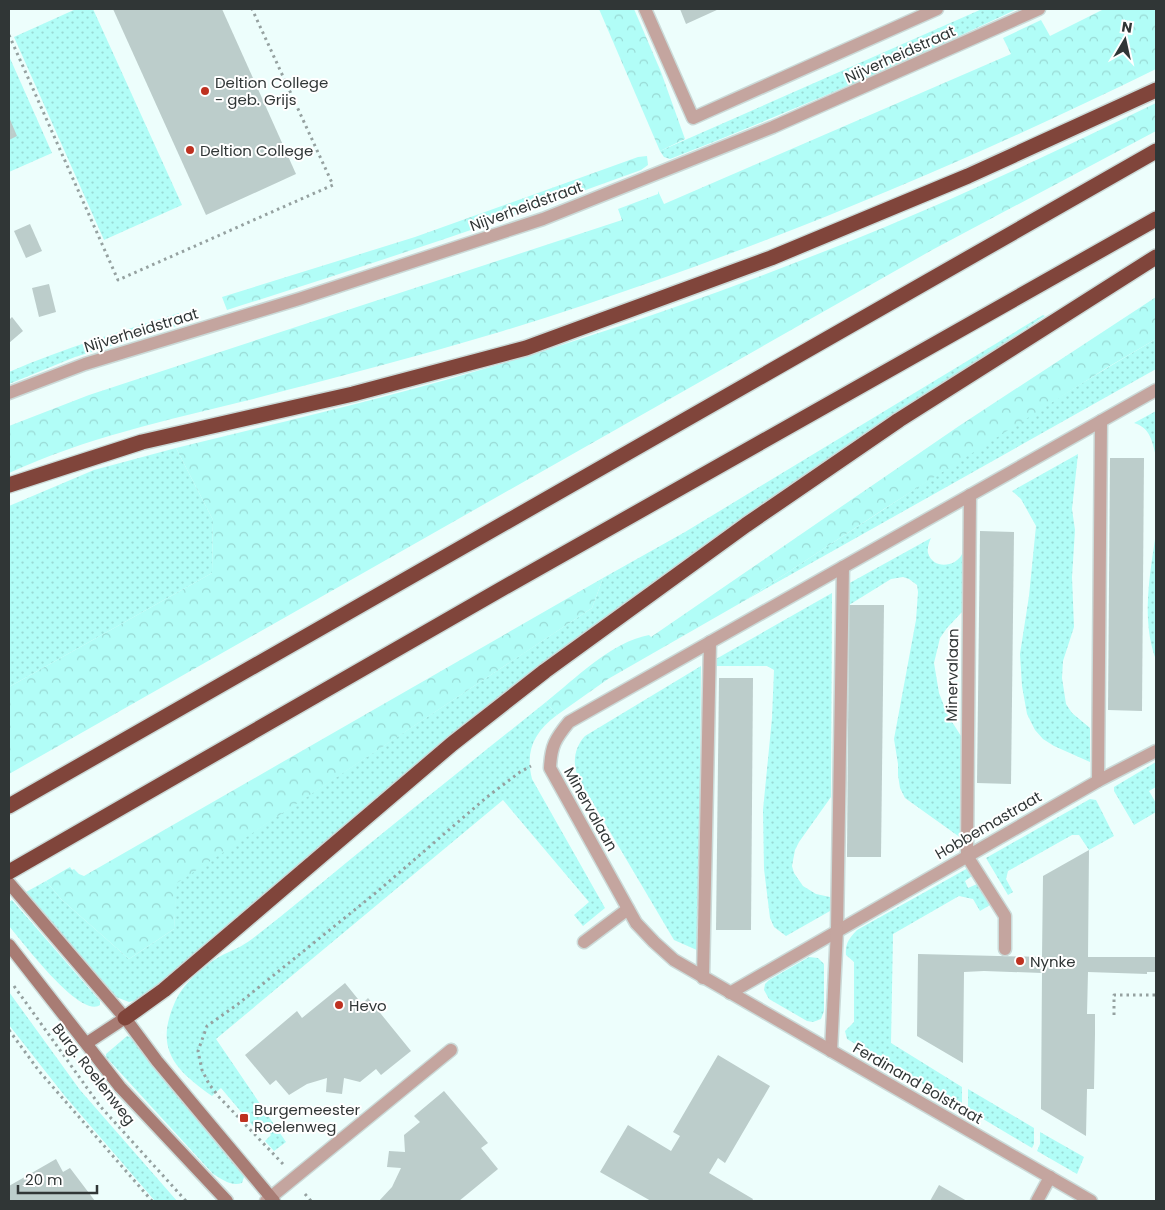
<svg xmlns="http://www.w3.org/2000/svg" width="1165" height="1210" viewBox="0 0 1165 1210" font-family="Poppins,sans-serif">
  <style>
    .grass { fill: url(#grass-dots) }
    .forest { fill: url(#forest-crowns) }
    .building { fill: #bccdcb }
    .lines { fill: none; stroke-linecap: round; stroke-linejoin: round }
    .service-casing { stroke: #cbdad8; stroke-width: 15 }
    .minor-casing { stroke: #cbdad8; stroke-width: 15 }
    .secondary-casing { stroke: #cbdad8; stroke-width: 15 }
    .motorway-casing { stroke: #cbdad8; stroke-width: 18 }
    .path { stroke: #95a1a0; stroke-width: 3; stroke-dasharray: 2.5 4; stroke-linecap: butt }
    .service { stroke: #c4a59f; stroke-width: 12 }
    .minor { stroke: #c4a59f; stroke-width: 12 }
    .secondary { stroke: #a87c74; stroke-width: 12 }
    .motorway { stroke: #80453b; stroke-width: 15 }
    .poi-dot { fill: #be3120; stroke: #fff; stroke-width: 2 }
    .labels { text-anchor: middle; dominant-baseline: central; stroke-width: 4; stroke-linejoin: round; paint-order: stroke }
    .street-label { font-size: 15px; fill: #303636; stroke: #fff }
    .poi-label { font-size: 15px; fill: #303636; stroke: #fff; text-anchor: start }
  </style>
  <defs>
    <pattern id="grass-dots" width="8" height="8" patternUnits="userSpaceOnUse" patternTransform="scale(1.25)"><rect width="8" height="8" fill="#b1fdf7"/><path d="M2 2h.1M6 6h.1" fill="none" stroke="#99d9d4" stroke-width="1.8" stroke-linecap="round"/></pattern>
    <pattern id="forest-crowns" width="20" height="18" patternUnits="userSpaceOnUse" patternTransform="scale(1.25)"><rect width="20" height="18" fill="#b1fdf7"/><path d="M2 6a3 3 0 1 1 6 0M12 15a3 3 0 1 1 6 0" fill="none" stroke="#99d9d4"/></pattern>
  </defs>
  <rect width="100%" height="100%" fill="#edfefc"/>
  <g class="grass">
    <polygon points="76,9 93,9 182,205 104,240 14,37"/>
    <path d="M982,9H1017C904,63 787,113 670,159L664,157L660,151Z"/>
    <polygon points="9,56 52,153 9,172"/>
    <path d="M179,313L183,324L75,357L9,384V372C64,348 122,331 179,313Z"/>
    <polygon points="1043,315 1045,316 848,446 653,583 534,669 450,736 142,999 129,1002 116,997 26,892 46,881 61,899 129,959 174,929 176,883 592,608 603,578 685,532"/>
    <path d="M1156,339V369L744,601C880,512 1016,421 1156,339Z"/>
    <path d="M1156,411V456C1152,442 1151,428 1134,423Z"/>
    <polygon points="176,448 213,520 212,573 9,687 9,506 94,470"/>
    <polygon points="1078,454 1072,509 1075,530 1072,577 1074,627 1063,661 1062,678 1066,704 1072,713 1090,728 1090,762 1054,746 1043,739 1035,730 1027,714 1022,686 1020,654 1029,596 1036,526 1021,499 1012,491"/>
    <path d="M1156,532V660C1141,619 1150,575 1156,532Z"/>
    <path d="M931,538C929,542 927,548 928,553C933,570 956,567 962,554V612L947,628L940,638L934,663L939,693L947,714L961,736V838L905,798L900,788L898,775V764L894,739L916,620L918,592L917,585L909,579L903,577L891,579L849,605L846,604V585Z"/>
    <polygon points="832,593 831,797 799,842 795,850 792,866 794,873 803,886 816,894 830,897 830,911 786,936 774,927 770,918 764,869 763,810 772,718 774,670 767,666 715,666 716,659"/>
    <path d="M701,666L699,951L674,940L580,781C572,766 573,749 585,736Z"/>
    <path d="M546,702L557,715C534,732 525,751 532,779L605,908L583,926L574,915L589,902L503,800L216,1039L286,1142L274,1151L265,1141L271,1135L260,1121L253,1126L221,1088L212,1096C175,1070 154,1049 175,1002C183,984 202,967 219,957C230,951 242,947 252,939C286,913 319,885 352,858C416,806 481,754 546,702Z"/>
    <polygon points="1156,762 1156,787 1149,791 1156,803 1156,812 1134,825 1114,791 1114,787"/>
    <polygon points="1090,799 1096,800 1114,836 1089,850 1079,835 1072,835 1008,871 1006,879 1013,892 1008,895 986,858"/>
    <path d="M968,868L972,876L965,881L968,888L977,884L990,905L980,911L973,899L959,896L893,934L891,1043L962,1087V1107L847,1039L845,1031L854,1022V962L846,955C845,944 849,938 857,930Z"/>
    <path d="M12,900L100,1001V1005C80,1019 22,941 9,926V902Z"/>
    <polygon points="809,957 818,958 824,964 824,1011 821,1019 813,1022 807,1021 769,999 764,990 765,984 769,980"/>
    <polygon points="9,992 80,1090 177,1201 155,1201 64,1095 9,1025"/>
    <path d="M127,1036L130,1037L238,1162L244,1177L242,1183C231,1187 222,1179 213,1174L106,1057V1054Z"/>
    <polygon points="968,1089 1034,1128 1034,1144 1032,1148 968,1110"/>
    <polygon points="1040,1132 1084,1157 1077,1174 1037,1151 1040,1144"/>
  </g>
  <g class="forest">
    <polygon points="599,9 634,9 661,72 685,139 660,151"/>
    <path d="M1104,9H1156V69C995,148 830,219 660,279C608,297 556,315 503,331C419,356 334,378 249,400C167,420 85,438 9,473V426L89,395L622,220L618,209L658,194V191L664,204L1011,54L1003,38L1041,20L1050,36Z"/>
    <path d="M1156,103V131L932,250L9,774V687L212,573L213,520L176,448C312,415 448,383 580,339C683,306 785,268 885,227C977,189 1067,146 1156,103Z"/>
    <path d="M647,156L648,165L641,170C504,220 366,266 227,310L222,297L415,237L638,157Z"/>
    <path d="M1156,297V339L1108,367L884,509L744,601L608,679L557,715L546,702C575,679 611,642 649,635L651,637L959,426Z"/>
    <polygon points="603,578 592,608 177,883 174,929 129,959 61,899 46,881 70,867 72,870 74,869 79,874 84,876"/>
  </g>
  <g class="building">
    <polygon points="113,9 222,9 296,174 206,215"/>
    <polygon points="680,9 719,9 686,24"/>
    <polygon points="9,117 17,136 9,140"/>
    <polygon points="30,224 42,251 26,258 14,231"/>
    <polygon points="49,284 56,312 39,317 32,288"/>
    <polygon points="12,317 23,331 9,343 9,320"/>
    <polygon points="1110,458 1144,458 1142,711 1108,710"/>
    <polygon points="980,531 1014,532 1011,784 977,783"/>
    <polygon points="849,605 884,605 881,857 847,857"/>
    <polygon points="719,678 753,678 751,930 716,930"/>
    <polygon points="1089,850 1088,957 1156,957 1156,972 1147,972 1147,974 1088,972 1087,1014 1095,1014 1095,1034 1094,1089 1087,1089 1086,1136 1041,1109 1042,973 984,971 964,972 963,1063 917,1036 918,954 1042,957 1043,876"/>
    <polygon points="345,983 362,1004 368,998 411,1051 381,1075 376,1069 360,1082 344,1078 342,1094 326,1092 327,1078 307,1084 289,1095 276,1080 270,1085 245,1055 297,1011 302,1018"/>
    <polygon points="718,1055 770,1086 725,1163 718,1158 709,1173 753,1199 752,1201 651,1201 600,1172 628,1125 671,1151 680,1136 673,1132"/>
    <polygon points="444,1091 488,1143 481,1148 498,1169 459,1201 379,1201 392,1187 401,1168 387,1167 389,1151 405,1152 404,1135 420,1122 414,1116"/>
    <polygon points="56,1159 63,1172 70,1168 95,1201 9,1201 9,1186"/>
    <polygon points="939,1185 967,1201 930,1201"/>
  </g>
  <g class="lines">
    <g class="service-casing">
      <g id="service">
        <polyline points="645,9 693,118 937,9"/>
        <polyline points="970,495 967,856 1005,916 1005,949"/>
        <polyline points="1098,781 1101,421"/>
        <polyline points="837,930 843,567"/>
        <polyline points="584,942 628,909"/>
        <polyline points="703,978 710,642"/>
        <polyline points="266,1201 451,1050"/>
      </g>
    </g>
    <g class="minor-casing">
      <g id="minor">
        <polyline points="9,393 85,364 299,299 543,219 773,127 1039,9"/>
        <polyline points="730,993 1098,781 1156,751"/>
        <polyline points="831,1051 837,930"/>
        <polyline points="1037,1201 1050,1177"/>
        <path d="M1091,1201L674,960L654,942L636,923L550,768C551,746 555,739 569,722L1156,390"/>
      </g>
    </g>
    <g class="secondary-casing">
      <g id="secondary">
        <polyline points="9,883 125,1018 157,1061 274,1201"/>
        <polyline points="9,945 120,1087 227,1201"/>
        <polyline points="87,1043 125,1018"/>
      </g>
    </g>
    <g class="motorway-casing">
      <g id="motorway">
        <polyline points="9,485 142,442 353,394 526,348 771,258 968,176 1156,90"/>
        <polyline points="9,806 1156,151"/>
        <polyline points="9,872 498,591 1156,219"/>
        <polyline points="125,1018 164,990 452,744 545,671 746,525 899,420 1156,257"/>
      </g>
    </g>
    <g class="path">
      <polyline points="9,35 118,280 333,185 252,9"/>
      <polyline points="14,986 100,1106 186,1201"/>
      <polyline points="1114,1015 1114,995 1156,995"/>
      <polyline points="9,1030 39,1071 152,1201"/>
      <polyline points="283,1164 219,1097 209,1084 202,1070 198,1051 207,1026 238,1004 378,891 487,797 520,772 531,766"/>
      <polyline points="305,1194 311,1201"/>
    </g>
    <use href="#service" class="service"/>
    <use href="#minor" class="minor"/>
    <use href="#secondary" class="secondary"/>
    <use href="#motorway" class="motorway"/>
  </g>
  <g class="poi-dot">
    <circle cx="205" cy="91" r="5"/>
    <circle cx="190" cy="150" r="5"/>
    <circle cx="1020" cy="961" r="5"/>
    <circle cx="339" cy="1005" r="5"/>
    <rect x="239" y="1113" width="10" height="10" rx="2.5"/>
  </g>
  <g class="labels">
    <g class="street-label">
      <text transform="translate(900 54) rotate(-24)">Nijverheidstraat</text>
      <text transform="translate(526 206) rotate(-20)">Nijverheidstraat</text>
      <text transform="translate(141 330) rotate(-17)">Nijverheidstraat</text>
      <text transform="translate(952 675) rotate(-89)">Minervalaan</text>
      <text transform="translate(591 809) rotate(61)">Minervalaan</text>
      <text transform="translate(988 825) rotate(-30)">Hobbemastraat</text>
      <text transform="translate(94 1074) rotate(52)">Burg. Roelenweg</text>
      <text transform="translate(918 1083) rotate(30)">Ferdinand Bolstraat</text>
    </g>
    <g class="poi-label">
      <text x="215" y="82">Deltion College<tspan x="215" dy="17">- geb. Grijs</tspan></text>
      <text x="200" y="150">Deltion College</text>
      <text x="1030" y="961">Nynke</text>
      <text x="349" y="1005">Hevo</text>
      <text x="254" y="1109">Burgemeester<tspan x="254" dy="17">Roelenweg</tspan></text>
    </g>
  </g>
  <rect width="1165" height="1210" fill="none" stroke="#303636" stroke-width="20"/>
  <g transform="translate(1125 40) rotate(9)" stroke="#ffffff" stroke-width="4" paint-order="stroke">
  <path d="M0-4L9 19L0 12L-9 19Z" fill="#303636"/>
  <text y="-8" font-size="14" font-weight="bold" text-anchor="middle" fill="#303636">N</text>
  </g>
  <path d="M18 1185v8h79v-8" fill="none" stroke="#303636" stroke-width="2.5"/>
  <text x="25" y="1185" font-size="15" fill="#303636" stroke="#ffffff" stroke-width="4" paint-order="stroke">20 m</text>
</svg>
